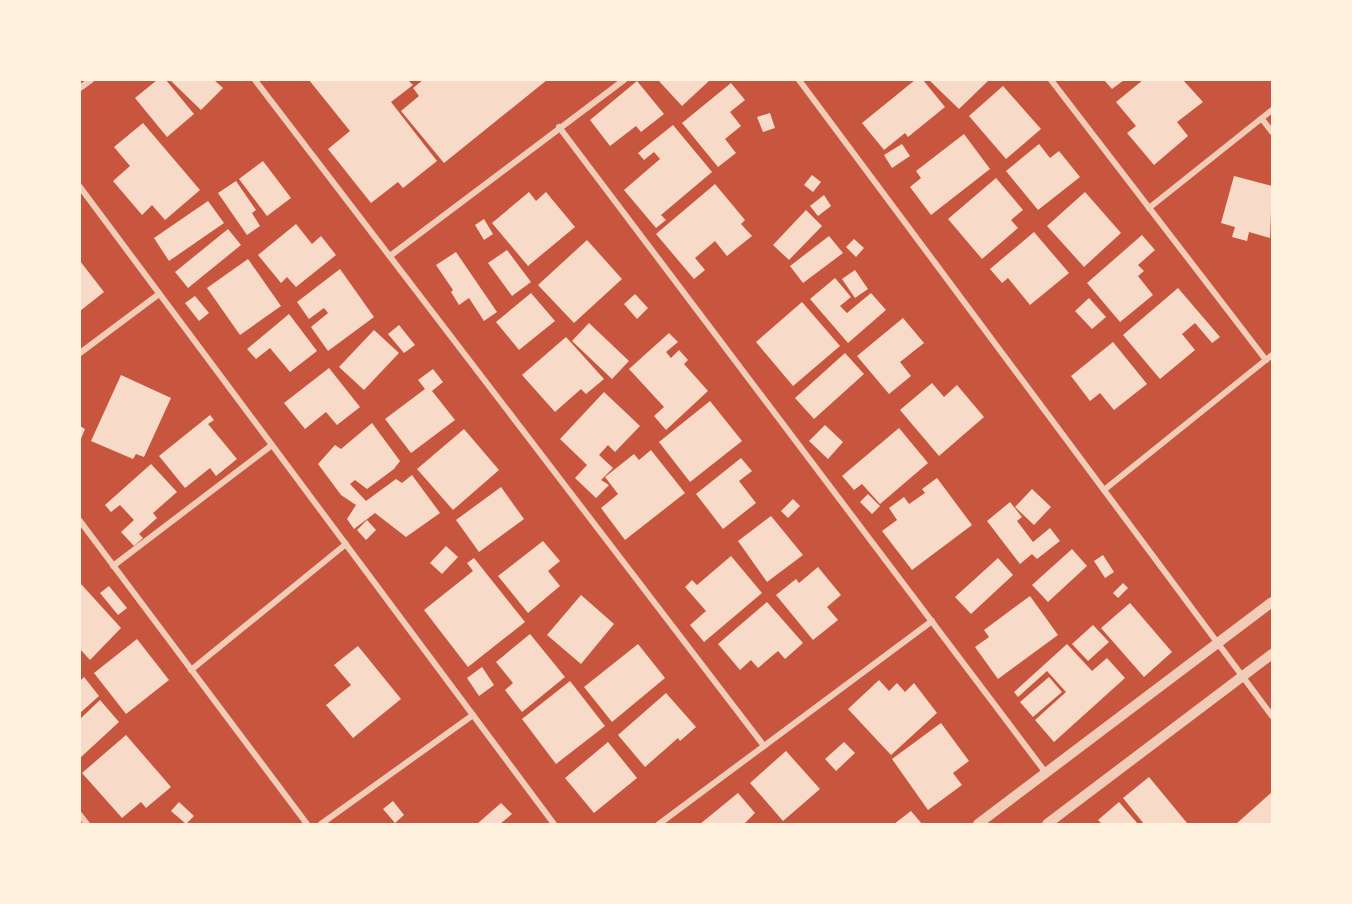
<svg xmlns="http://www.w3.org/2000/svg" width="1352" height="904" viewBox="0 0 1352 904" font-family="Karla,sans-serif">
  <style>
    .building { fill: #f7dbc8 }
    .lines { fill: none; stroke-linecap: round; stroke-linejoin: round }
    .minor { stroke: #f1ccb7; stroke-width: 6 }
    .tertiary { stroke: #f1ccb7; stroke-width: 10 }
  </style>
  <rect width="100%" height="100%" fill="#c8553d"/>
  <g class="building">
    <polygon points="157,80 166,80 194,114 167,137 135,98"/>
    <polygon points="170,80 214,80 223,88 201,110"/>
    <polygon points="309,80 408,80 413,85 391,102 437,161 403,188 398,182 371,203 328,149 350,131"/>
    <polygon points="423,80 547,80 444,163 401,111 419,96 413,88"/>
    <polygon points="658,80 710,80 682,106"/>
    <polygon points="915,80 923,80 945,107 908,137 905,133 884,150 862,123"/>
    <polygon points="929,80 989,80 959,109"/>
    <polygon points="1104,80 1124,80 1112,89"/>
    <polygon points="1143,80 1183,80 1203,102 1177,122 1188,136 1154,165 1127,133 1136,126 1116,102"/>
    <polygon points="637,81 664,114 641,132 636,126 610,146 590,120"/>
    <polygon points="731,83 745,100 730,112 741,126 725,139 736,153 718,167 682,123"/>
    <polygon points="1003,86 1041,129 1006,159 969,116"/>
    <polygon points="770,113 775,128 763,132 757,117"/>
    <polygon points="143,123 200,190 165,220 152,205 142,215 113,181 130,166 114,147"/>
    <polygon points="673,125 712,172 661,215 666,220 656,228 624,190 660,159 654,152 644,160 638,153"/>
    <polygon points="964,134 990,169 931,215 910,187 921,178 916,171"/>
    <polygon points="902,144 910,156 892,168 884,155"/>
    <polygon points="1039,144 1050,158 1059,151 1080,177 1038,210 1006,171"/>
    <polygon points="263,161 291,198 267,216 239,179"/>
    <polygon points="812,175 821,182 813,192 804,185"/>
    <polygon points="1234,176 1272,186 1270,238 1249,232 1247,241 1232,237 1235,227 1221,223"/>
    <polygon points="996,178 1023,210 1011,220 1018,228 982,259 948,219"/>
    <polygon points="236,181 256,210 252,213 260,226 247,235 218,193"/>
    <polygon points="715,184 745,220 741,224 752,236 727,256 715,241 695,258 705,270 694,279 656,234"/>
    <polygon points="529,192 536,201 546,192 575,227 528,266 492,223"/>
    <polygon points="1085,192 1121,233 1084,267 1047,226"/>
    <polygon points="824,195 831,206 818,216 810,206"/>
    <polygon points="208,201 224,223 169,261 154,238"/>
    <polygon points="806,210 822,226 789,260 773,245"/>
    <polygon points="484,219 493,234 484,240 475,225"/>
    <polygon points="296,224 312,244 321,236 336,255 296,287 287,277 281,283 258,255"/>
    <polygon points="228,229 241,245 188,288 175,272"/>
    <polygon points="1034,232 1069,273 1030,305 1008,278 1002,283 990,269"/>
    <polygon points="1142,235 1155,250 1138,265 1144,271 1138,276 1153,295 1120,322 1087,283"/>
    <polygon points="829,236 843,253 803,283 790,266"/>
    <polygon points="854,239 864,248 856,257 846,247"/>
    <polygon points="587,240 622,279 574,323 538,285"/>
    <polygon points="507,250 531,282 512,296 488,263"/>
    <polygon points="456,252 497,312 484,321 469,298 459,305 451,292 453,290 436,265"/>
    <polygon points="248,259 281,306 240,335 207,288"/>
    <polygon points="80,261 104,292 80,311"/>
    <polygon points="340,269 374,317 328,351 311,327 328,313 324,308 309,319 297,302"/>
    <polygon points="855,270 868,289 855,298 842,279"/>
    <polygon points="835,278 851,297 840,306 847,313 871,293 886,310 848,343 810,299"/>
    <polygon points="1178,288 1220,337 1212,343 1195,323 1182,334 1195,350 1160,379 1123,335"/>
    <polygon points="531,293 555,321 519,350 496,322"/>
    <polygon points="635,294 648,308 637,319 624,304"/>
    <polygon points="195,296 209,313 199,321 185,303"/>
    <polygon points="1089,298 1106,317 1092,329 1075,311"/>
    <polygon points="802,302 840,346 793,386 756,342"/>
    <polygon points="289,314 317,351 290,372 270,348 256,359 247,349"/>
    <polygon points="903,318 924,343 900,362 911,376 889,394 857,356"/>
    <polygon points="589,323 629,361 612,379 572,341"/>
    <polygon points="399,325 415,345 404,353 388,334"/>
    <polygon points="374,330 399,353 364,390 339,367"/>
    <polygon points="669,333 678,342 666,352 671,358 679,350 688,360 684,364 708,391 666,430 654,416 664,407 629,369"/>
    <polygon points="566,337 604,379 586,394 581,389 555,412 522,375"/>
    <polygon points="1113,342 1147,384 1114,410 1100,393 1090,401 1071,376"/>
    <polygon points="845,353 864,374 814,419 795,398"/>
    <polygon points="329,368 360,407 337,425 326,412 305,429 284,403"/>
    <polygon points="433,369 443,382 432,391 455,420 411,453 385,419 425,389 418,380"/>
    <polygon points="121,375 171,398 144,457 136,454 133,459 91,441"/>
    <polygon points="932,383 944,397 957,385 984,417 939,456 900,410"/>
    <polygon points="604,392 640,426 615,452 608,445 599,455 613,468 601,480 609,485 596,498 575,478 587,465 560,439"/>
    <polygon points="710,401 742,441 690,482 659,442"/>
    <polygon points="210,415 214,420 208,424 237,459 216,476 210,468 185,488 159,456"/>
    <polygon points="372,423 400,461 394,469 367,489 355,480 350,484 366,501 396,479 402,483 412,475 440,513 406,537 375,513 354,529 347,519 356,505 341,495 318,464 335,445 341,449"/>
    <polygon points="825,425 843,442 828,459 809,441"/>
    <polygon points="80,426 85,429 80,441"/>
    <polygon points="899,428 928,463 880,504 862,484 854,490 842,476"/>
    <polygon points="464,429 499,470 453,510 417,469"/>
    <polygon points="651,450 685,493 625,540 601,508 618,494 605,477 634,454 639,460"/>
    <polygon points="741,458 752,471 739,481 756,503 723,529 696,494"/>
    <polygon points="151,464 177,492 153,513 157,518 139,534 143,538 134,546 121,532 134,520 120,505 111,512 105,505"/>
    <polygon points="937,478 972,525 912,570 882,531 897,520 889,508 904,497 909,504 925,493 922,489"/>
    <polygon points="501,487 524,519 479,552 456,520"/>
    <polygon points="1032,489 1051,507 1034,525 1015,507"/>
    <polygon points="868,494 880,506 872,514 860,502"/>
    <polygon points="793,499 800,506 788,518 781,511"/>
    <polygon points="1010,502 1022,517 1017,521 1033,542 1050,528 1060,541 1037,559 1032,554 1020,564 987,521"/>
    <polygon points="771,516 803,555 767,582 738,541"/>
    <polygon points="367,520 376,530 366,540 357,530"/>
    <polygon points="543,541 560,561 548,571 560,586 528,613 498,576"/>
    <polygon points="446,546 458,557 442,574 430,563"/>
    <polygon points="1072,549 1087,566 1048,602 1032,585"/>
    <polygon points="1103,555 1114,572 1105,578 1094,561"/>
    <polygon points="731,556 762,593 704,642 690,625 706,611 685,587 692,580 697,585"/>
    <polygon points="474,558 525,622 468,667 424,610 473,571 467,563"/>
    <polygon points="998,558 1013,575 971,614 955,597"/>
    <polygon points="818,567 841,595 827,607 838,620 813,640 776,595 796,579 799,583"/>
    <polygon points="1123,583 1128,588 1118,598 1113,593"/>
    <polygon points="81,584 121,628 90,660 80,649"/>
    <polygon points="109,586 127,608 118,615 100,593"/>
    <polygon points="581,595 614,624 581,664 547,635"/>
    <polygon points="1030,596 1058,635 998,679 975,647 989,637 984,630"/>
    <polygon points="767,602 803,643 785,659 778,651 758,668 751,660 740,670 718,644"/>
    <polygon points="1130,603 1172,652 1144,677 1101,628"/>
    <polygon points="1093,625 1109,642 1088,661 1072,644"/>
    <polygon points="530,634 565,677 522,712 505,690 513,683 496,662"/>
    <polygon points="137,639 169,680 126,714 94,673"/>
    <polygon points="638,644 665,678 612,722 584,687"/>
    <polygon points="1067,644 1092,671 1107,658 1125,678 1054,742 1035,720 1066,692 1047,671 1018,697 1014,692"/>
    <polygon points="358,646 401,699 353,738 326,705 351,685 334,665"/>
    <polygon points="482,667 494,685 479,696 467,678"/>
    <polygon points="84,677 99,696 80,713 80,681"/>
    <polygon points="1049,677 1062,692 1033,717 1020,702"/>
    <polygon points="879,680 889,691 897,683 905,692 914,683 937,713 891,755 848,709"/>
    <polygon points="570,681 605,726 556,764 522,719"/>
    <polygon points="666,693 696,727 680,741 678,738 645,767 618,735"/>
    <polygon points="100,700 119,722 80,758 80,719"/>
    <polygon points="941,723 969,761 953,773 962,785 928,810 892,759"/>
    <polygon points="126,735 171,787 146,808 141,802 122,818 82,773"/>
    <polygon points="608,742 637,778 594,813 565,778"/>
    <polygon points="844,742 855,753 836,771 825,759"/>
    <polygon points="786,751 820,789 783,821 750,783"/>
    <polygon points="1149,777 1187,823 1186,824 1144,824 1123,798"/>
    <polygon points="1272,792 1272,824 1236,824"/>
    <polygon points="738,793 755,813 744,824 700,824"/>
    <polygon points="393,801 404,815 395,823 383,809"/>
    <polygon points="179,802 194,816 186,824 171,811"/>
    <polygon points="1119,802 1138,824 1102,824 1098,820"/>
    <polygon points="501,803 512,814 500,824 477,824"/>
    <polygon points="911,811 922,824 894,824"/>
  </g>
  <g class="lines">
    <g class="minor">
      <polyline points="255,80 764,746"/>
      <polyline points="799,80 1272,716"/>
      <polyline points="1051,80 1266,360"/>
      <polyline points="80,88 91,80"/>
      <polyline points="1262,119 1272,132"/>
      <polyline points="559,127 1046,773"/>
      <polyline points="80,187 554,824"/>
      <polyline points="1149,208 1272,110"/>
      <polyline points="390,256 624,80"/>
      <polyline points="80,353 159,294"/>
      <polyline points="1104,490 1272,355"/>
      <polyline points="80,521 307,824"/>
      <polyline points="113,566 272,445"/>
      <polyline points="191,670 346,544"/>
      <polyline points="80,815 87,824"/>
      <polyline points="321,824 473,715"/>
      <polyline points="659,824 932,621"/>
    </g>
    <g class="tertiary">
      <polyline points="978,824 1272,602"/>
      <polyline points="1047,824 1272,654"/>
    </g>
  </g>
  <rect width="1352" height="904" fill="none" stroke="#fff3e0" stroke-width="162"/>
</svg>
